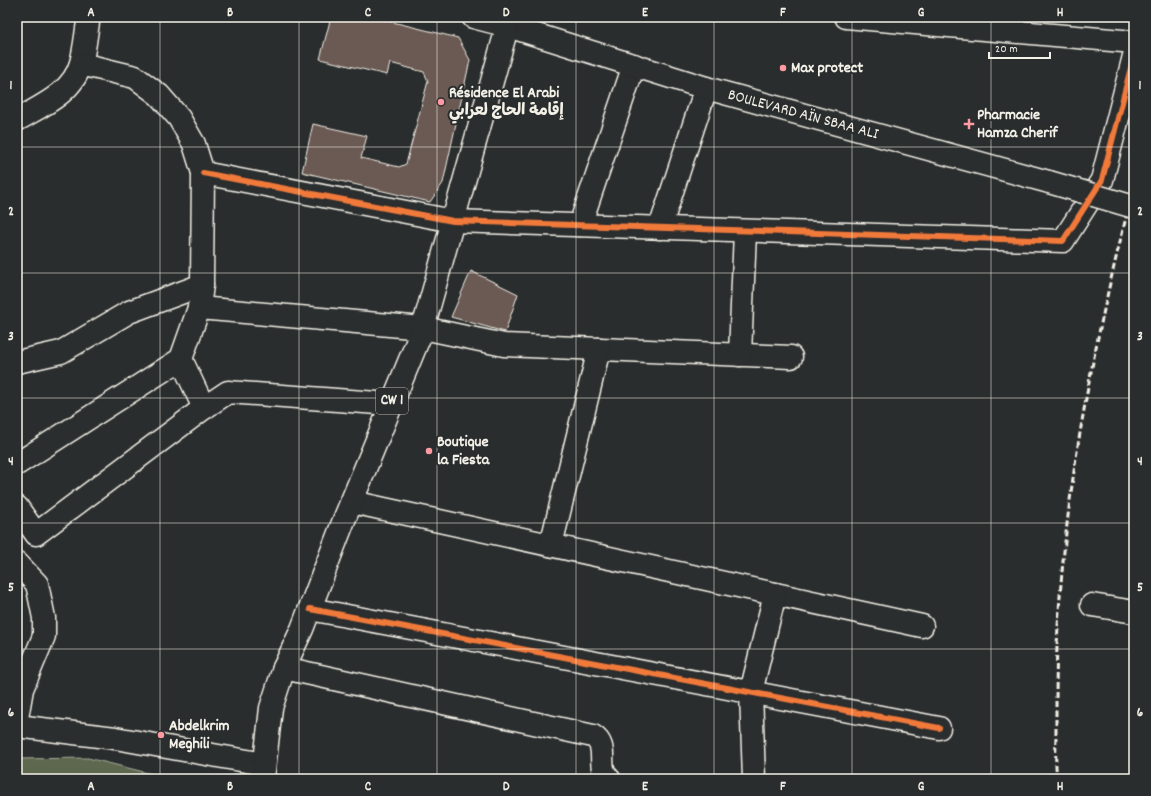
<svg xmlns="http://www.w3.org/2000/svg" width="1151" height="796" viewBox="0 0 1151 796" font-family="Dekko,'Playpen Sans Arabic',sans-serif">
  <style>
    .green { fill: #5d684f; stroke: #a8ac9c }
    .building { fill: #6b5a53; stroke: #f4f1e8 }
    .lines { fill: none; stroke-linecap: round; stroke-linejoin: round }
    .minor-casing { stroke: #f4f1e8; stroke-width: 25 }
    .major-casing { stroke: #f4f1e8; stroke-width: 25 }
    .minor { stroke: #2a2d2e; stroke-width: 22 }
    .major { stroke: #2a2d2e; stroke-width: 22 }
    .rail { stroke: #f4f1e8; stroke-width: 3; stroke-dasharray: 6 3; stroke-linecap: butt }
    .major-bridge-casing { stroke: #f4f1e8; stroke-width: 25; stroke-linecap: butt }
    .major-bridge { stroke: #2a2d2e; stroke-width: 22 }
    .cycleway-casing { stroke: #2a2d2e; stroke-width: 8 }
    .cycleway { stroke: #f17a3a; stroke-width: 6 }
    .grid { fill: none; stroke: #f4f1e8; stroke-width: 1; stroke-opacity: 0.55 }
    .poi-dot { fill: #ff9aa2; stroke: #2a2d2e; stroke-width: 1.5 }
    .labels { text-anchor: middle; dominant-baseline: central; stroke-width: 4; stroke-linejoin: round; paint-order: stroke }
    .shield { fill: #2a2d2e; stroke: #b7b6b0; stroke-width: 1 }
    .shield-label { font-size: 15px; font-weight: bold; fill: #f4f1e8 }
    .poi-label { font-size: 16px; font-weight: bold; fill: #f4f1e8; stroke: #2a2d2e; text-anchor: start }
    .street-label { font-size: 16px; fill: #f4f1e8; stroke: #2a2d2e }
    .neatline { fill: none; stroke: #f4f1e8; stroke-width: 1.5 }
    .grid-label { font-size: 13px; text-anchor: middle; font-weight: bold; fill: #f4f1e8 }
  </style>
  <rect width="100%" height="100%" fill="#2a2d2e"/>
  <filter id="ink" filterUnits="userSpaceOnUse"><feTurbulence type="fractalNoise" baseFrequency=".025" numOctaves="2"/><feDisplacementMap in="SourceGraphic" scale="8" xChannelSelector="R" yChannelSelector="G"/><feConvolveMatrix kernelMatrix="1 2 1 2 8 2 1 2 1" color-interpolation-filters="sRGB"/></filter>
  <g filter="url(#ink)">
    <polygon class="green" points="88,758 172,779 17,779 17,759"/>
    <g class="building">
      <polygon points="331,17 372,17 458,38 470,60 443,183 430,202 302,172 313,124 367,136 361,158 399,167 406,164 428,81 424,72 390,63 387,75 320,59"/>
      <polygon points="471,271 518,294 505,332 451,317"/>
    </g>
    <g class="lines">
      <g class="minor-casing">
        <g id="minor">
          <polyline points="846,17 1134,42"/>
          <path d="M17,120C41,106 73,93 81,63C85,49 86,32 89,17"/>
          <polyline points="203,173 453,221 1063,241 1102,180 1134,56"/>
          <polyline points="580,225 634,65"/>
          <polyline points="660,228 706,88"/>
          <polyline points="199,308 423,328 504,345 791,357"/>
          <polyline points="740,355 745,231"/>
          <polyline points="181,359 204,408"/>
          <polyline points="17,362 61,352 129,312 202,285"/>
          <polyline points="17,464 181,359 199,308 202,285 203,173 194,144 179,118 159,95 135,77 81,64"/>
          <polyline points="352,502 922,626"/>
          <polyline points="17,507 36,534 204,408 228,392 391,404"/>
          <polyline points="551,545 599,349"/>
          <polyline points="17,563 37,584 44,618 44,636 22,689 17,718"/>
          <polyline points="1092,605 1134,612"/>
          <polyline points="310,609 939,728"/>
          <path d="M284,668L593,736C610,747 595,766 609,779"/>
          <polyline points="17,726 115,738 264,764"/>
          <polyline points="754,779 751,692 775,594"/>
        </g>
      </g>
      <g class="major-casing">
        <g id="major">
          <polyline points="473,17 508,26 706,88 1049,182"/>
          <polyline points="263,779 271,708 284,668 302,629 344,520 423,328 510,17"/>
        </g>
      </g>
      <use href="#minor" class="minor"/>
      <use href="#major" class="major"/>
      <path class="rail" d="M1057,779C1055,762 1056,745 1056,728C1056,700 1056,673 1057,646C1064,490 1094,338 1134,187"/>
      <g class="major-bridge-casing">
        <polyline id="major-bridge" points="1049,182 1134,207"/>
      </g>
      <use href="#major-bridge" class="major-bridge"/>
      <g class="cycleway-casing">
        <g id="cycleway">
          <polyline points="203,173 453,221 1063,241 1102,180 1134,56"/>
          <polyline points="310,609 939,728"/>
        </g>
      </g>
      <use href="#cycleway" class="cycleway"/>
    </g>
  </g>
  <path class="grid" d="M160,17V779M299,17V779M437,17V779M576,17V779M714,17V779M852,17V779M991,17V779M17,147H1134M17,273H1134M17,398H1134M17,523H1134M17,649H1134"/>
  <g class="poi-dot">
    <circle cx="783" cy="68" r="4"/>
    <circle cx="441" cy="102" r="4"/>
    <path d="M967 118h4v4h4v4h-4v4h-4v-4h-4v-4h4z"/>
    <circle cx="429" cy="451" r="4"/>
    <circle cx="161" cy="735" r="4"/>
  </g>
  <g class="labels">
    <rect class="shield" x="376" y="388" width="32" height="26" rx="3"/>
    <g class="shield-label">
      <text x="392" y="401">CW 1</text>
    </g>
    <g class="poi-label">
      <text x="791" y="68">Max protect</text>
      <text x="449" y="93">Résidence El Arabi<tspan x="449" dy="18">إقامة الحاج لعرابي</tspan></text>
      <text x="977" y="115">Pharmacie<tspan x="977" dy="18">Hamza Cherif</tspan></text>
      <text x="437" y="442">Boutique<tspan x="437" dy="18">la Fiesta</tspan></text>
      <text x="169" y="726">Abdelkrim<tspan x="169" dy="18">Meghili</tspan></text>
    </g>
    <g class="street-label">
      <text transform="translate(803 115) rotate(15)">BOULEVARD AÏN SBAA ALI</text>
    </g>
  </g>
  <rect width="1151" height="796" fill="none" stroke="#2a2d2e" stroke-width="44"/>
  <path d="M989 52v6h61v-6" fill="none" stroke="#f4f1e8" stroke-width="2"/>
  <text x="995" y="52" font-size="12" fill="#f4f1e8" stroke="#2a2d2e" stroke-width="3" paint-order="stroke">20 m</text>
  <rect x="22" y="22" width="1107" height="752" class="neatline"/>
  <g class="grid-label">
    <text x="91" y="16">A</text>
    <text x="230" y="16">B</text>
    <text x="368" y="16">C</text>
    <text x="506" y="16">D</text>
    <text x="645" y="16">E</text>
    <text x="783" y="16">F</text>
    <text x="921" y="16">G</text>
    <text x="1060" y="16">H</text>
    <text x="11" y="89">1</text>
    <text x="1140" y="89">1</text>
    <text x="11" y="215">2</text>
    <text x="1140" y="215">2</text>
    <text x="11" y="340">3</text>
    <text x="1140" y="340">3</text>
    <text x="11" y="465">4</text>
    <text x="1140" y="465">4</text>
    <text x="11" y="591">5</text>
    <text x="1140" y="591">5</text>
    <text x="11" y="716">6</text>
    <text x="1140" y="716">6</text>
    <text x="91" y="790">A</text>
    <text x="230" y="790">B</text>
    <text x="368" y="790">C</text>
    <text x="506" y="790">D</text>
    <text x="645" y="790">E</text>
    <text x="783" y="790">F</text>
    <text x="921" y="790">G</text>
    <text x="1060" y="790">H</text>
  </g>
</svg>
